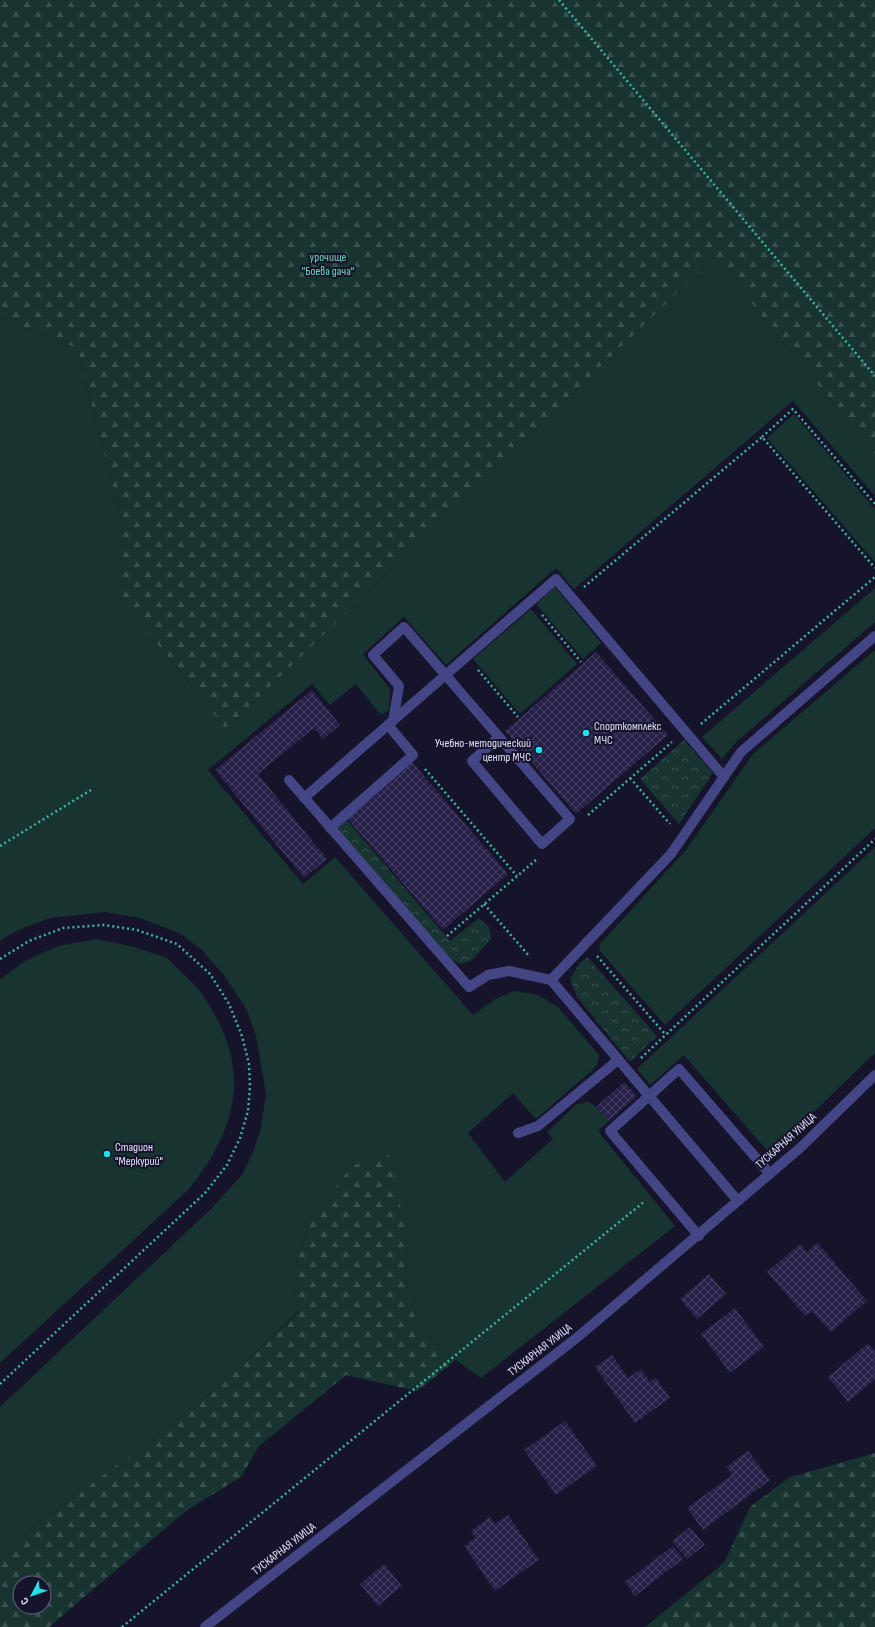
<svg xmlns="http://www.w3.org/2000/svg" width="875" height="1627" viewBox="0 0 875 1627" font-family="'Sofia Sans Condensed',sans-serif">
  <style>
    .grass { fill: #173431 }
    .forest { fill: url(#forest-firs); fill-rule: evenodd }
    .park { fill: url(#park-crowns) }
    .building { fill: url(#building-cross-hatch) }
    .lines { fill: none; stroke-linecap: round; stroke-linejoin: round }
    .path { stroke: #3db4a5; stroke-width: 2.5; stroke-dasharray: 2 3; stroke-linecap: butt }
    .minor { stroke: #434585; stroke-width: 10 }
    .poi-dot { fill: #1de3eb; stroke: #16142a; stroke-width: 1.5 }
    .labels { text-anchor: middle; dominant-baseline: central; stroke-width: 4; stroke-linejoin: round; paint-order: stroke }
    .park-label { font-size: 12px; fill: #71d7b8; stroke: #16142a }
    .poi-label { font-size: 12px; fill: #e1e0fc; stroke: #16142a; text-anchor: start }
    .street-label { font-size: 12px; fill: #e1e0fc; stroke: #16142a }
  </style>
  <defs>
    <pattern id="forest-firs" width="22" height="20" patternUnits="userSpaceOnUse"><rect width="22" height="20" fill="#173431"/><path d="M5 1l3.5 6h-7zM16 11l3.5 6h-7z" fill="#385150"/></pattern>
    <pattern id="park-crowns" width="20" height="18" patternUnits="userSpaceOnUse"><rect width="20" height="18" fill="#173431"/><path d="M2 6a3 3 0 1 1 6 0M12 15a3 3 0 1 1 6 0" fill="none" stroke="#385150"/></pattern>
    <pattern id="building-cross-hatch" width="8" height="8" patternUnits="userSpaceOnUse"><rect width="8" height="8" fill="#27214a"/><path d="M0 0l8 8M0 8l8-8" fill="none" stroke="#464165"/></pattern>
  </defs>
  <rect width="100%" height="100%" fill="#16142a"/>
  <g class="grass">
    <polygon points="714,257 875,454 875,496 793,401 574,589 556,568 446,665 404,617 363,654 390,689 389,710 381,715 356,684 330,705 312,684 208,770 303,884 335,857 473,1015 495,999 514,991 538,995 559,1008 599,1055 597,1065 590,1072 536,1119 513,1093 468,1133 505,1182 553,1139 547,1132 577,1104 589,1102 596,1107 609,1121 598,1131 675,1226 481,1378 456,1360 418,1326 405,1276 406,1230 312,1217 291,1275 299,1311 220,1386 85,1489 16,1540 0,1555 0,1407 211,1209 242,1175 254,1150 261,1128 266,1093 256,1036 246,1008 224,975 202,950 181,934 140,918 105,912 50,918 16,931 0,941 0,317 77,348 121,517 121,599 226,729"/>
    <polygon points="794,414 875,509 875,562 767,438"/>
    <polygon points="555,587 601,643 583,659 536,604"/>
    <polygon points="875,588 875,622 735,743 722,759 702,737"/>
    <polygon points="531,609 577,664 520,714 473,659"/>
    <polygon points="875,650 875,828 665,1025 599,950 600,944 686,850 753,754"/>
    <polygon points="875,847 875,1053 770,1154 684,1055 650,1085 637,1069"/>
    <path d="M96,939C117,943 133,946 152,953C157,955 163,956 167,958C171,961 174,965 178,969C192,982 199,988 209,1005C252,1073 236,1130 189,1189L0,1363V979L27,960L58,946Z"/>
  </g>
  <g class="forest">
    <polygon points="0,0 875,0 875,454 714,257 226,729 121,599 121,517 77,348 0,317"/>
    <path d="M388,1152L406,1230L405,1276L418,1326L456,1360L417,1391L346,1375L259,1446L241,1477L187,1510L49,1627H0V1555L16,1540L85,1489L220,1386L299,1312L291,1275L312,1217L352,1166ZM20,1583H44V1607H20Z"/>
    <polygon points="875,1453 875,1627 645,1627 724,1563 750,1507 790,1477"/>
  </g>
  <g class="park">
    <polygon points="684,740 713,773 679,824 640,779"/>
    <polygon points="346,819 450,941 479,918 489,927 491,939 472,960 460,964 447,956 336,828"/>
    <polygon points="587,957 657,1036 630,1062 577,997 570,979 579,964"/>
  </g>
  <g class="building">
    <polygon points="596,652 668,735 576,814 505,731"/>
    <polygon points="312,690 340,725 323,739 314,728 258,774 327,859 304,878 215,770"/>
    <polygon points="412,762 508,874 443,930 347,818"/>
    <polygon points="624,1082 637,1096 609,1121 596,1107"/>
    <polygon points="817,1242 867,1301 831,1332 812,1311 805,1316 767,1272 800,1244 807,1252"/>
    <polygon points="709,1274 726,1294 697,1319 680,1299"/>
    <polygon points="735,1308 764,1347 730,1373 701,1334"/>
    <polygon points="868,1343 875,1351 875,1379 848,1402 828,1377"/>
    <polygon points="612,1355 628,1378 641,1369 650,1382 656,1378 670,1398 635,1423 595,1367"/>
    <polygon points="565,1421 597,1466 556,1495 524,1450"/>
    <polygon points="748,1451 770,1480 703,1530 687,1508 732,1475 726,1467"/>
    <polygon points="508,1515 539,1560 495,1591 464,1546 475,1538 471,1531 490,1517 495,1524"/>
    <polygon points="690,1527 705,1545 687,1559 672,1541"/>
    <polygon points="673,1546 683,1559 635,1596 625,1582"/>
    <polygon points="384,1564 402,1586 378,1606 360,1584"/>
  </g>
  <g class="lines">
    <g class="path">
      <polyline points="559,0 875,376"/>
      <polyline points="762,437 793,409 875,504"/>
      <polyline points="584,587 762,437 875,568"/>
      <polyline points="542,615 581,662"/>
      <polyline points="478,670 518,717"/>
      <polyline points="701,724 875,577"/>
      <polyline points="425,769 517,876"/>
      <polyline points="630,778 670,824"/>
      <polyline points="588,815 672,742"/>
      <polyline points="0,846 91,790"/>
      <polyline points="484,904 530,957"/>
      <polyline points="447,936 536,860"/>
      <polyline points="597,956 665,1034"/>
      <polyline points="0,959 29,941 63,928 104,925 137,930 177,944 210,974 229,1004 242,1036 249,1064 250,1087 248,1111 240,1138 227,1165 205,1193 0,1384"/>
      <polyline points="641,1058 875,839"/>
      <polyline points="122,1627 645,1201"/>
    </g>
    <g class="minor">
      <polyline points="393,721 399,686 373,655 404,627 570,819 542,844 472,761 499,737"/>
      <polyline points="289,780 469,987 488,975 509,971 551,980"/>
      <polyline points="304,798 556,579 724,777"/>
      <polyline points="330,828 413,755 388,725"/>
      <polyline points="518,1133 538,1126 618,1060"/>
      <polyline points="738,1201 551,980 671,854 741,752 875,636"/>
      <polyline points="699,1236 610,1131 679,1069 770,1174"/>
      <polyline points="205,1627 579,1336 800,1148 875,1075"/>
    </g>
  </g>
  <g class="poi-dot">
    <circle cx="586" cy="733" r="4"/>
    <circle cx="539" cy="750" r="4"/>
    <circle cx="107" cy="1154" r="4"/>
  </g>
  <g class="labels">
    <g class="park-label">
      <text x="328" y="257">урочище<tspan x="328" dy="14">"Боева дача"</tspan></text>
    </g>
    <g class="poi-label">
      <text x="594" y="726">Спорткомплекс<tspan x="594" dy="14">МЧС</tspan></text>
      <text x="531" y="743" text-anchor="end">Учебно-методический<tspan x="531" dy="14">центр МЧС</tspan></text>
      <text x="115" y="1147">Стадион<tspan x="115" dy="14">"Меркурий"</tspan></text>
    </g>
    <g class="street-label">
      <text transform="translate(786 1141) rotate(-42)">ТУСКАРНАЯ УЛИЦА</text>
      <text transform="translate(540 1350) rotate(-38)">ТУСКАРНАЯ УЛИЦА</text>
      <text transform="translate(284 1549) rotate(-38)">ТУСКАРНАЯ УЛИЦА</text>
    </g>
  </g>
  <g transform="translate(32 1595) rotate(229)"><circle r="19" fill="#16142a" stroke="#67667e"/>
  <path d="M0-3L7 15L0 10L-7 15Z" fill="#1de3eb"/>
  <text y="-6" font-size="11" font-weight="bold" text-anchor="middle" fill="#e1e0fc">С</text>
  </g>
</svg>
